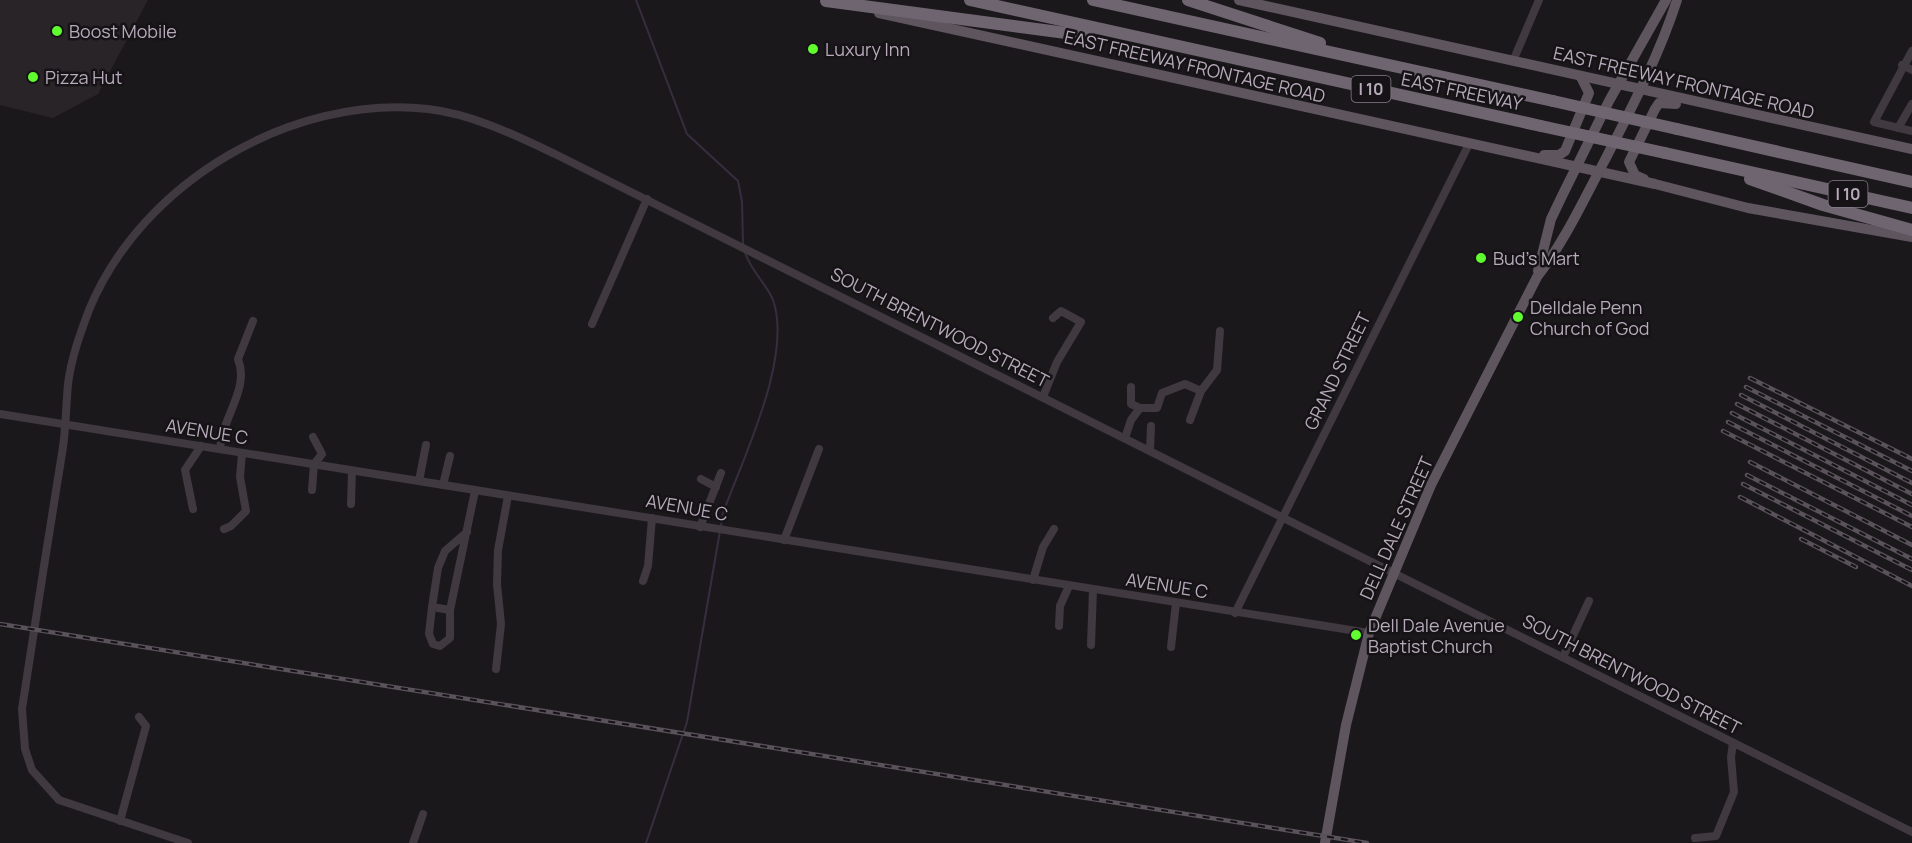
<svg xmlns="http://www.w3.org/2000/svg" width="1912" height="843" viewBox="0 0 1912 843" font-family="Manrope,sans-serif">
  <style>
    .built { fill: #282428 }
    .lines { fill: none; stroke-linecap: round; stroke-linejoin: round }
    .stream { stroke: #372d40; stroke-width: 2 }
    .minor { stroke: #403940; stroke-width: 8 }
    .major { stroke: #5e555f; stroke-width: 10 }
    .highway { stroke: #6f6571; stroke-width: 12 }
    .rail-casing { stroke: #5a525b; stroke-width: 4.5 }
    .rail { stroke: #161316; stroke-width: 2; stroke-dasharray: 7; stroke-linecap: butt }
    .highway-bridge { stroke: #6f6571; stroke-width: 12 }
    .poi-dot { fill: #61fc2f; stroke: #161316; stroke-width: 2 }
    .labels { text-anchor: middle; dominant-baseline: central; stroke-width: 5; stroke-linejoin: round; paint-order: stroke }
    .shield { fill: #161316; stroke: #877d8a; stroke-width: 1.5 }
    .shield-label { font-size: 16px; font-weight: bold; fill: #b7aabb }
    .poi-label { font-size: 18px; fill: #b7aabb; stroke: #161316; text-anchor: start }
    .street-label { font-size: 18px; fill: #b7aabb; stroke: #161316 }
  </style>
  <rect width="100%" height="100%" fill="#1b181b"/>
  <polygon class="built" points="0,0 148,0 98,94 53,118 0,105"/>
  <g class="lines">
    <g class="stream">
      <polyline points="636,0 687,134 738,181 742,202 743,244"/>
      <path d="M721,526L723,513C743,458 793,357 773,300C766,283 750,270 745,252"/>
      <polyline points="646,843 687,722 720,531"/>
    </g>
    <g class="minor">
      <polyline points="1912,51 1874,122 1912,131"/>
      <polyline points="1513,61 1539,0"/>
      <polyline points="1902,65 1912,70"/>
      <polyline points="1898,128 1912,104"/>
      <polyline points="592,324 647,199"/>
      <polyline points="1131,387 1131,404 1140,408 1157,408 1162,393 1185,384 1201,391"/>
      <polyline points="1043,397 1057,362 1081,322 1061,311 1053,318"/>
      <polyline points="0,414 1369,633"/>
      <polyline points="1190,420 1201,391 1217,370 1220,331"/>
      <polyline points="1125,438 1131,420 1140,408"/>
      <path d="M220,449C222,417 250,389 238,359L253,321"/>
      <polyline points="1150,451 1151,426"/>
      <polyline points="701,479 716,487"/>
      <polyline points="419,481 426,445"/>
      <polyline points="443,485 450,456"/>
      <polyline points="312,490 314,464 322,454 313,437"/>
      <polyline points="351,504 352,471"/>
      <polyline points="193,509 185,470 201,446"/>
      <polyline points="700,527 721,473"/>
      <polyline points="224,529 231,526 246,511 240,477 242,453"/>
      <polyline points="467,532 445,551 438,568 432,607 450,610 475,491"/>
      <polyline points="784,540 819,449"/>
      <polyline points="1033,580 1043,547 1054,529"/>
      <polyline points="643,581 648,566 652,518"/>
      <polyline points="432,607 429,634 433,644 440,646 450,638 450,610"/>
      <polyline points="1235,613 1469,144"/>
      <polyline points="1059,626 1060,606 1069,586"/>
      <polyline points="1091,645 1093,590"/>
      <polyline points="1171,647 1176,603"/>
      <polyline points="1563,657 1589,601"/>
      <polyline points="496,669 501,624 497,584 498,550 508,496"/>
      <polyline points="120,821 146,726 139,717"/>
      <polyline points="1695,838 1716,836 1734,792 1731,757 1733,743"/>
      <path d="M188,843L59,800L32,770L25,749L22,709C35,622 49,534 63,447C66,426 66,405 68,384C71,359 80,334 89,310C141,183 291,94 428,109C472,114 515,135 555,154L1912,832"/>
      <polyline points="413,843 423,814"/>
    </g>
    <g class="major">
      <polyline points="1239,0 1912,149"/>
      <polyline points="879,13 1655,184 1748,208 1912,237"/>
      <polyline points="1544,155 1559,155 1565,151 1589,93 1581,77"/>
      <polyline points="1644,179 1635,175 1629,162 1655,109 1659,103 1676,104"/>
      <polyline points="1538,271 1551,219 1562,196 1609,101 1666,0"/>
      <path d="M1325,843L1346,725L1369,633L1431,485L1537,277C1565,241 1584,199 1606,158C1632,107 1659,56 1677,0"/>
    </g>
    <g class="highway">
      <polyline points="970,0 1541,126"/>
      <polyline points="1093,0 1553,101"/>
      <polyline points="1188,0 1320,43"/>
      <polyline points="826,1 1066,33 1087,33"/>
      <polyline points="1677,129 1912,182"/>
      <polyline points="1665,153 1912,208"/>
      <polyline points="1750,179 1823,205 1912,230"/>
    </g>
    <g class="rail-casing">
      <g id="rail">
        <polyline points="1750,378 1912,459"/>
        <polyline points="1746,387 1912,471"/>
        <polyline points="1741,395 1912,483"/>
        <polyline points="1737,404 1912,494"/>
        <polyline points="1732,413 1912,505"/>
        <polyline points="1728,422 1912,516"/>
        <polyline points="1723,431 1912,527"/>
        <polyline points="1750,462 1912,545"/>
        <polyline points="1747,475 1912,559"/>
        <polyline points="1743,484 1912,570"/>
        <polyline points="1740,497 1912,586"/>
        <polyline points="1801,539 1856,567"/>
        <polyline points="0,624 1367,843"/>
      </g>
    </g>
    <use href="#rail" class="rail"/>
    <g class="highway-bridge">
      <polyline points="1553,101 1677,129"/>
      <polyline points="1541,126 1665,153"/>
    </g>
  </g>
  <g class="poi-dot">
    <circle cx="57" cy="31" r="6"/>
    <circle cx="813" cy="49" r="6"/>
    <circle cx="33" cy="77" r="6"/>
    <circle cx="1481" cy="258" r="6"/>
    <circle cx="1518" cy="317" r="6"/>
    <circle cx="1356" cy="635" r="6"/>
  </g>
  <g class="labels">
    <g class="shield">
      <rect x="1351.5" y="76" width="39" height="26" rx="4.5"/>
      <rect x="1828.5" y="181" width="39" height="26" rx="4.5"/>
    </g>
    <g class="shield-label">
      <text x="1371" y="89">I 10</text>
      <text x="1848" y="194">I 10</text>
    </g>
    <g class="poi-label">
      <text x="69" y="31">Boost Mobile</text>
      <text x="825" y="49">Luxury Inn</text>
      <text x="45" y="77">Pizza Hut</text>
      <text x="1493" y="258">Bud's Mart</text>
      <text x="1530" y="307">Delldale Penn<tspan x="1530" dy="21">Church of God</tspan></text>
      <text x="1368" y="625">Dell Dale Avenue<tspan x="1368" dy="21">Baptist Church</tspan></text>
    </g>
    <g class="street-label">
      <text transform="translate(1195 66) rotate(13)">EAST FREEWAY FRONTAGE ROAD</text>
      <text transform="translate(1684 82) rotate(13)">EAST FREEWAY FRONTAGE ROAD</text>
      <text transform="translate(1462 91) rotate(12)">EAST FREEWAY</text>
      <text transform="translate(940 327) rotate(27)">SOUTH BRENTWOOD STREET</text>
      <text transform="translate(1337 371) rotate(-64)">GRAND STREET</text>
      <text transform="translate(207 431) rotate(9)">AVENUE C</text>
      <text transform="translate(687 507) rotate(10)">AVENUE C</text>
      <text transform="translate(1396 528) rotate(-66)">DELL DALE STREET</text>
      <text transform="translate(1167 585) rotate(9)">AVENUE C</text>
      <text transform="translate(1632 674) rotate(27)">SOUTH BRENTWOOD STREET</text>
    </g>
  </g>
</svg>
